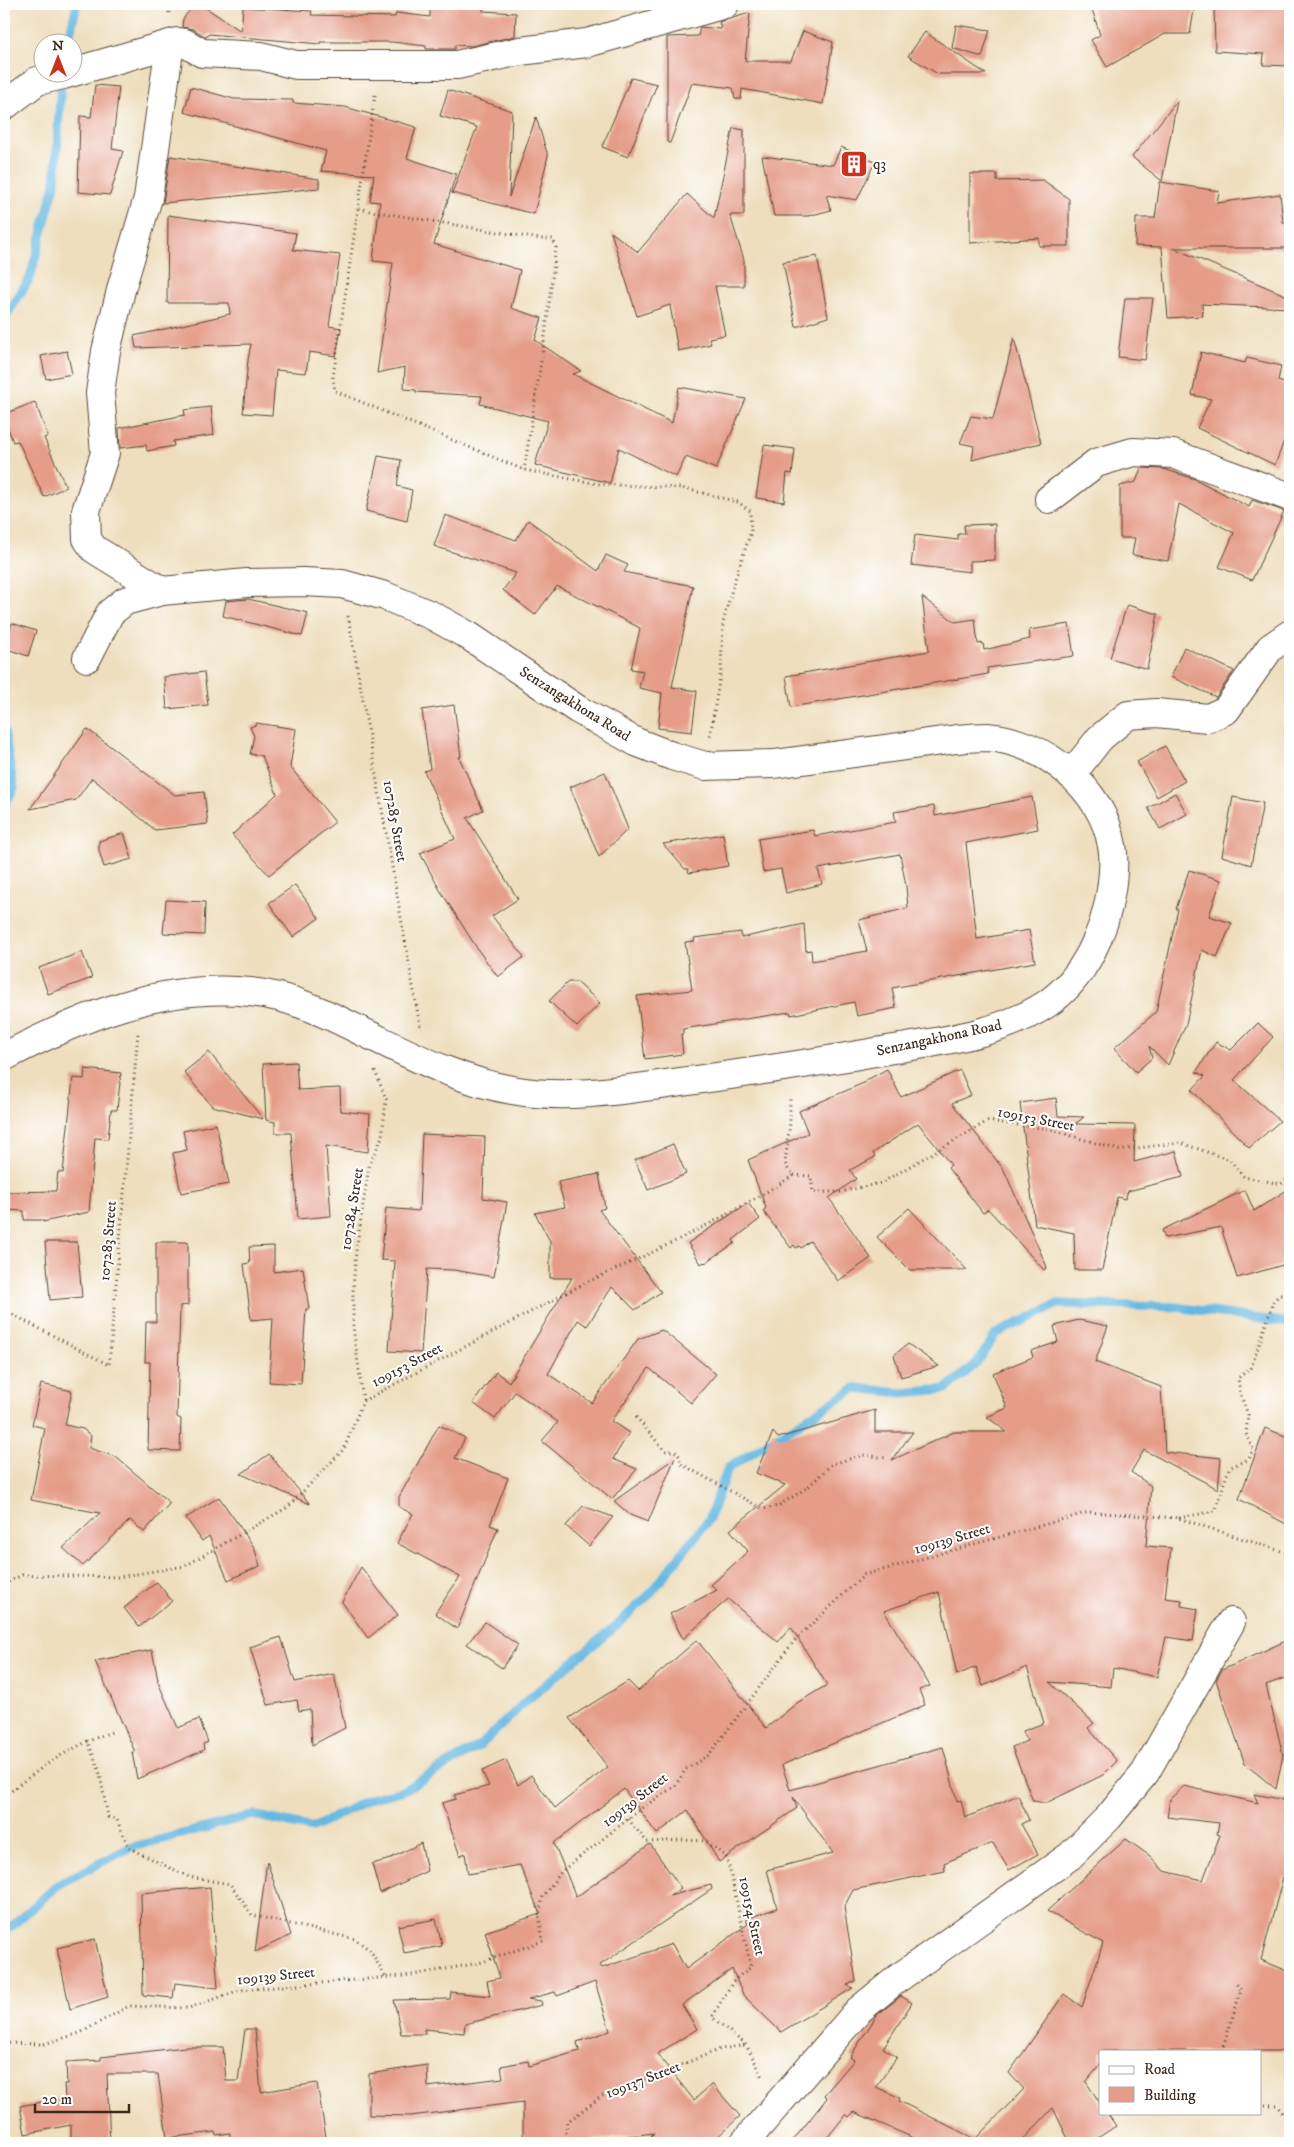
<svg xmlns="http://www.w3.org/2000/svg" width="1294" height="2147" viewBox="0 0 1294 2147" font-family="'IM FELL DW Pica',serif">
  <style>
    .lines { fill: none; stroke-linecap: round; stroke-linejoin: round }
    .stream { stroke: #66b8e1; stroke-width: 9 }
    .building { fill: #e59d89; fill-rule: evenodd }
    .street-casing { stroke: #564536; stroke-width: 30 }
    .path { stroke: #564536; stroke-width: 3; stroke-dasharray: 1 4; stroke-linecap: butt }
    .street { stroke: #fff; stroke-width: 28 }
    .labels { text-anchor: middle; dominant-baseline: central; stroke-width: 4; stroke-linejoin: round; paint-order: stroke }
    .poi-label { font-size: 15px; fill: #3b2a1e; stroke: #fff; text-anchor: start }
    .street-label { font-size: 15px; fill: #3b2a1e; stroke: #fff }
  </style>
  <rect width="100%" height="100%" fill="#fff"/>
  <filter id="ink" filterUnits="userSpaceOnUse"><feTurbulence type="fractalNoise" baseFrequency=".02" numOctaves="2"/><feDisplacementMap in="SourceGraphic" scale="10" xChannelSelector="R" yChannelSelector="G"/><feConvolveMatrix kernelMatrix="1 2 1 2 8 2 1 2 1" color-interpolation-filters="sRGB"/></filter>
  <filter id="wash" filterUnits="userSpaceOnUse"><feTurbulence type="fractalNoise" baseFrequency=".0096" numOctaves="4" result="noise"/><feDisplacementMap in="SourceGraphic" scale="20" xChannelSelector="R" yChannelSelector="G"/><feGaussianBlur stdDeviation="1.12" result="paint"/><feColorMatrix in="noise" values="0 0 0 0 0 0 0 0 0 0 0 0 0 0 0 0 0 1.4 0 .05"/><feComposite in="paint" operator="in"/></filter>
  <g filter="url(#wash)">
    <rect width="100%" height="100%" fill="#eedebd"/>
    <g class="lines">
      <g class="stream">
        <polyline points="68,42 77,4"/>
        <polyline points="4,319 30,278 55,184 61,80"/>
        <polyline points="4,730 14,788 4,806"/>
        <polyline points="4,1933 59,1884 129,1848 253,1815 313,1828 369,1799 402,1791 481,1745 525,1702 618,1624 650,1594 709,1519 728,1468 855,1388 902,1393 946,1389 977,1363 996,1334 1058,1304 1176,1307 1290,1323"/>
      </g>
    </g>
    <g id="blocks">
      <g class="building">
        <polygon points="194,4 200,4 241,31 243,7 312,11 311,15 395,17 396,13 430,17 430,6 437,5 437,4 483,4 483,11 516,13 515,36 472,46 455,45 455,49 426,49 426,46 392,42 320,42 320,44 209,34 206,37 193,29 182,27 183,19"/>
        <polygon points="1108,4 1195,4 1190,34 1165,34 1107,67 1091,40 1100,35 1092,9"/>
        <polygon points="1214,4 1290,4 1290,66 1263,65 1264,54 1215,51"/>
        <polygon points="750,13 745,61 791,61 803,31 833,42 823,104 742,89 741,99 735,99 733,88 692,83 670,143 667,142 667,37 698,36 700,27 721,29 719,22"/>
        <polygon points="956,25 990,30 982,57 952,48"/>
        <polygon points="925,32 986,74 938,74 908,56"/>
        <polygon points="631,78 657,84 628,157 602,147"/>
        <polygon points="95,85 119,87 112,149 123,151 110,195 78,192 80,116 91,117"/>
        <polygon points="191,87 234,99 293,100 293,103 345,107 416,127 407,158 456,174 434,244 520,270 511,308 542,318 535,340 581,371 573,374 672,423 679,387 746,399 716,469 686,457 676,477 619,448 610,483 535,465 548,421 480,404 482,396 416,392 416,390 404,389 405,367 377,373 393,263 373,261 380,202 370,201 374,175 321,171 326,151 184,112"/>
        <polygon points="448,90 512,111 509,197 536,117 548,156 534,214 452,193 477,127 440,116"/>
        <polygon points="1177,101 1162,181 1132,157"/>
        <polygon points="733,128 744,130 744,215 730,215 744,260 744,286 715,286 725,335 709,338 711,344 678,351 670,305 637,316 611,232 638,252 687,194 714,218"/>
        <polygon points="841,147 875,162 857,200 826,195 831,210 808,216 774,216 762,156 833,165"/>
        <polygon points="170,156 319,179 319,188 163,203"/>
        <polygon points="970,174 997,174 997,181 1043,180 1069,199 1069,246 1039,246 1039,238 970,243"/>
        <polygon points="1160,182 1219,191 1217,203 1280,194 1283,222 1290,223 1288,248 1173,248 1290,297 1290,308 1202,304 1203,316 1168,318 1162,247 1135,246 1136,218 1155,218"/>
        <polygon points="168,215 296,233 293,250 340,255 329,326 341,328 336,356 309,352 306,373 276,370 272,415 243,413 248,360 251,344 136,348 134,336 230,314 229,303 167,303"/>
        <polygon points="817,256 828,317 796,327 783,262"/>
        <polygon points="1125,298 1153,298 1145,360 1118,357"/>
        <polygon points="1014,338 1041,443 972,460 974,446 960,443 971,416 993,419"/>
        <polygon points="67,351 72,374 46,379 41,356"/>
        <polygon points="1201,352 1245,363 1247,358 1281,366 1278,381 1290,385 1290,425 1275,465 1197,428 1211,399 1192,395"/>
        <polygon points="35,402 48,436 44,438 66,487 44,497 18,441 13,442 4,417 4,414"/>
        <polygon points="211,407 214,435 173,441 174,446 147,451 146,445 120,448 119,428 185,415 184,410"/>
        <polygon points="764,445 795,449 792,474 787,473 784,502 756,498"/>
        <polygon points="378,456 401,460 397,486 412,490 407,521 366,511"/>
        <polygon points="1141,468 1164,469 1195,479 1249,507 1252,500 1284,511 1252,580 1219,567 1234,533 1179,504 1168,561 1132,555 1135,538 1120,538 1120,486 1136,482"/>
        <polygon points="445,515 516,540 528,520 598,571 606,555 628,565 624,572 693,586 672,687 697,691 692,732 658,728 662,693 639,688 643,671 631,669 640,628 557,586 535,615 503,590 516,573 434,546"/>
        <polygon points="995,524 995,560 970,561 970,572 911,565 915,535 958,540 958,534 965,534 964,525"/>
        <polygon points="922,597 955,622 975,619 978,644 983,643 984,650 1030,639 1029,630 1069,624 1074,656 987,668 988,674 791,707 786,676 929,651"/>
        <polygon points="248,599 308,613 302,636 223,616 226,601"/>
        <polygon points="1127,605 1158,614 1147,669 1110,658"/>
        <polygon points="12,623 36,631 28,656 4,648"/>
        <polygon points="1184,647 1234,671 1216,697 1171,677"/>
        <polygon points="204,672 208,705 167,709 164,677"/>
        <polygon points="454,705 461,757 459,757 483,810 467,818 518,899 492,916 524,957 498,977 478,950 440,890 420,853 455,839 424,771 430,769 422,710"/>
        <polygon points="256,723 296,729 290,767 335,822 269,875 232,835 277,794 262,756 250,754 254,736 250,727 256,725"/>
        <polygon points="87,729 175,795 204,792 208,824 155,830 92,778 76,800 30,809"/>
        <polygon points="1165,746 1185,781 1157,797 1137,762"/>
        <polygon points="605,772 628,829 599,857 570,787"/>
        <polygon points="1175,793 1187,814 1160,829 1148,808"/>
        <polygon points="1032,797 1038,829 966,843 977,939 1029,930 1035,962 892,988 896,1008 857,1016 854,1002 791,1015 790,1012 683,1029 683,1034 681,1034 683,1054 645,1059 637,996 692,990 685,942 695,941 694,938 741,932 741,938 804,924 806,951 811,950 812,961 867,951 859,920 908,908 906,886 900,854 818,869 822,884 786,893 781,869 763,872 758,839 813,830 815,836 896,822 894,812 934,806 935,816"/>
        <polygon points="1233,797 1263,803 1251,865 1222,856"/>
        <polygon points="124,833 132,859 104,867 99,851 99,841"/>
        <polygon points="723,834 728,866 689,873 688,869 685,869 663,844"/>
        <polygon points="1189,870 1221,880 1209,916 1232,923 1217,957 1202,950 1186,1024 1168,1065 1149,1046 1152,1058 1136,1072 1114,1048 1156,1012 1178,909 1176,909"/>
        <polygon points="295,885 319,918 293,937 269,903"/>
        <polygon points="166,900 205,902 204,935 163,933"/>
        <polygon points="82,952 92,978 48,994 39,968"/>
        <polygon points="568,982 577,982 600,1003 577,1027 549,1001"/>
        <polygon points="1258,1023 1273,1037 1234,1080 1280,1121 1249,1148 1192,1090 1205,1076 1196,1072 1216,1042 1231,1050"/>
        <polygon points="209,1052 263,1119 212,1106 184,1072"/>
        <polygon points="296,1062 298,1090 340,1088 341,1111 370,1114 368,1152 326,1146 331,1216 298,1219 291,1133 275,1133 275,1122 266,1120 263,1064"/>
        <polygon points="85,1069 121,1073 117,1110 111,1110 108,1139 95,1138 89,1212 43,1222 43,1220 24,1220 24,1211 7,1210 7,1192 56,1191 58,1172 63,1173 73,1078 84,1079"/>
        <polygon points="887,1069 901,1097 960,1070 971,1095 952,1103 1004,1170 1047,1267 1044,1270 988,1209 983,1213 948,1168 951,1165 918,1123 873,1153 875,1157 850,1170 856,1179 829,1198 871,1258 838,1281 810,1241 801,1248 799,1246 796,1248 794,1245 791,1248 763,1211 766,1208 748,1160 808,1133 799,1111 866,1082 865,1081"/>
        <polygon points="1056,1098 1058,1116 1084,1117 1075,1124 1135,1125 1134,1162 1176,1151 1183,1177 1128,1191 1125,1199 1117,1197 1102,1270 1075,1270 1074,1233 1035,1225 1020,1103"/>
        <polygon points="216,1124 229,1184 181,1193 173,1153 187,1150 183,1131"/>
        <polygon points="422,1134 485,1137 483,1198 507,1202 494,1277 454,1270 427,1269 421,1353 389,1351 395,1261 381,1260 386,1208 419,1211"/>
        <polygon points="673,1144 686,1174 648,1190 635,1160"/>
        <polygon points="599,1174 605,1208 599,1210 661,1292 635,1310 612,1287 587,1326 578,1320 548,1374 592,1403 638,1339 662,1330 716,1374 691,1403 649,1368 611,1421 629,1433 613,1459 637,1469 612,1499 542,1441 558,1422 515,1392 495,1419 473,1403 496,1372 509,1382 572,1278 550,1278 550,1241 535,1213 565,1207 558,1182"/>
        <polygon points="1290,1188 1290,1263 1237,1278 1221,1227 1165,1238 1162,1230 1245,1190 1254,1211"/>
        <polygon points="748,1203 760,1219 733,1240 735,1243 705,1263 704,1262 701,1264 688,1243"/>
        <polygon points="909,1208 967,1270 910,1270 877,1237"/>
        <polygon points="45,1242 77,1242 82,1297 50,1300"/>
        <polygon points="156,1242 188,1242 188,1305 180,1306 177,1417 181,1419 180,1451 148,1450 150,1362 145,1362 146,1322 156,1322"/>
        <polygon points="274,1246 274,1272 303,1268 309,1309 306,1309 301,1384 269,1382 273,1318 251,1320 244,1264 250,1263 249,1247"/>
        <path d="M1079,1320L1108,1326L1095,1362L1161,1387L1165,1452L1221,1458L1218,1489L1144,1450L1131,1472L1151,1486L1146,1546L1171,1548L1165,1598L1182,1600L1181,1606L1198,1609L1193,1641L1166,1637L1157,1677L1113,1668L1111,1687L1049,1682L1094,1723L1088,1728L1117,1761L1103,1775L1046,1803L1033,1801L1012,1747L1027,1741L1023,1731L1044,1723L1027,1667L983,1686L976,1667L957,1675L939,1592L884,1611L930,1686L919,1690L925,1705L782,1765L790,1790L943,1747L957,1801L961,1800L965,1818L1018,1795L1029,1820L1021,1824L1038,1854L1009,1870L993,1843L944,1863L945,1871L853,1890L844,1907L856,1981L847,1985L853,1988L781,2032L743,1995L732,1969L682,2005L697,2029L657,2054L694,2100L712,2084L740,2116L711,2143H644L654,2133L574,2143H523V2102L410,2116L369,2115V2074L427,2065L428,2087L503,2078L501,2066L528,2061L529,2066L579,2051L577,2042L610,2031L595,1982L557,1996L555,1992L528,1999L541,2001L542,2005L465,2024L464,2033L424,2029L425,2034H401L394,2000L450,1999L451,1992L490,1996L487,1981L500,1978L485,1932L540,1914L520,1865L468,1874L465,1853L460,1856L442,1803L456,1799L454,1795L489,1786L482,1771L506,1760L518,1785L531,1775L555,1808L608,1767L569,1718L628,1681L638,1691L697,1640L766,1728L797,1703L827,1685L791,1627L778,1642L728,1599L683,1639L670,1614L717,1590L711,1585L748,1551L730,1530L785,1485L756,1473L773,1432L778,1438L875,1410V1432H913L892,1460L954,1432H1007L987,1417L1007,1408L993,1373L1033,1357L1031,1351L1058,1342L1054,1326ZM624,1789L657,1834L688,1810L719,1862L797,1808L793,1797L833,1853L767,1870L777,1908L746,1919L748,1924L686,1969L672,1944L602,1968L600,1965L712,1889L711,1885L669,1896L681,1888L650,1844L576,1897L554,1843Z"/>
        <polygon points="908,1344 939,1366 901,1377 894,1355"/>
        <polygon points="41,1384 72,1391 65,1425 83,1429 91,1436 89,1448 116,1457 170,1503 144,1532 130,1520 83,1566 63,1548 100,1513 31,1500 45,1428 32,1425"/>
        <polygon points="439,1425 465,1438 455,1458 508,1478 490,1525 498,1528 457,1629 435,1613 460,1577 397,1543 413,1514 399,1507 399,1497"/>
        <polygon points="1265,1428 1290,1438 1290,1526 1239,1499"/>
        <polygon points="269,1454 310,1504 241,1474"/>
        <polygon points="675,1458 648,1522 630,1515 614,1501"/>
        <polygon points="219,1497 254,1547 260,1566 228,1580 209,1536 202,1541 186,1518"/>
        <polygon points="583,1506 613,1517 589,1546 566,1526"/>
        <polygon points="361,1567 398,1615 368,1638 342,1602"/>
        <polygon points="157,1582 172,1601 139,1627 124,1608"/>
        <polygon points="485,1622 518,1645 502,1668 467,1644"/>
        <polygon points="281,1637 295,1682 334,1674 345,1728 312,1745 310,1709 299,1711 297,1700 268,1705 250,1647"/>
        <polygon points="1290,1639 1290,1676 1266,1685 1283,1755 1276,1789 1245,1764 1216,1680 1222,1670"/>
        <polygon points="152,1650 158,1680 157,1680 178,1728 199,1719 208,1742 203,1744 204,1750 137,1779 132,1752 135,1752 95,1661"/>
        <polygon points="1184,1786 1258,1803 1254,1794 1290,1801 1290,1878 1283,1877 1261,1960 1290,1972 1290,2051 1100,2051 1100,2065 1086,2082 1100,2103 1100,2113 1107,2113 1116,2126 1090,2143 1070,2143 1053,2108 1020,2143 925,2143 854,2112 849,2117 846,2114 823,2143 791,2143 827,2098 824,2095 854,2060 850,2057 877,2015 901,1996 912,2003 883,2048 897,2057 876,2087 900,2098 899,2101 975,2139 1024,2089 1009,2073 1064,1994 1082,2007 1103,1943 1047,1911 1126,1839 1150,1856 1164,1871 1203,1880 1220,1835 1217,1834 1219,1823 1167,1817 1170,1799"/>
        <polygon points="421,1843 427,1871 380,1893 372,1864 387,1860"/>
        <polygon points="267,1861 291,1935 255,1952"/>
        <polygon points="210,1887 218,1988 175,1983 173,1998 143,1995 141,1893"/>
        <polygon points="436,1919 442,1946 404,1953 398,1926"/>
        <polygon points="95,1939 108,1997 70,2009 57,1948"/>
        <polygon points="245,2029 255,2029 261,2092 317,2083 327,2143 230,2143 230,2133 216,2135 215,2132 167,2138 158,2074 107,2074 110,2143 71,2143 71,2125 25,2134 20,2106 65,2098 64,2084 67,2084 66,2062 101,2060 101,2057 185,2047 223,2047 226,2081 238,2081"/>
      </g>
    </g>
  </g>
  <g filter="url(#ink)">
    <use href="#blocks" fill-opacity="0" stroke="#564536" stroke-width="1"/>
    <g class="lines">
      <g class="street-casing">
        <g id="street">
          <polyline points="4,106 37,81 63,75 170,44"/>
          <polyline points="1049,499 1096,463 1133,452 1173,454 1290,497"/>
          <polyline points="162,591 94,549 87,539 86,511 105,453 100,393 106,351 122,286 148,198 170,44 177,42 185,43 202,53 261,56 296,65 457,65 520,51 587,43 725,4"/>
          <polyline points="1071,775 1100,738 1128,715 1156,713 1208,718 1226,710 1270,648 1290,634"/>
          <path d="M4,1057C80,1017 162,983 250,992C291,996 325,1013 361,1031C409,1054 459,1081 512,1090C566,1100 620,1090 674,1083C738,1074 801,1065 864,1054C924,1043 997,1038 1048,1003C1084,978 1105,932 1111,890C1113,876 1115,860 1112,846C1103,789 1044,741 987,737C977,737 967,738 957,739L774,764L705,766L672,756L636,742L577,709L469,636L433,616L385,596L342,584L304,582L247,583L162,591L125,601L110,613L87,658"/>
          <polyline points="744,2143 859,2010 897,1979 1070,1856 1109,1817 1145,1773 1231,1622"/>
        </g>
      </g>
      <g class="path">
        <polyline points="169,13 169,4"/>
        <polyline points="375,95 333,377 335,391 524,470 598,484 682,488 738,502 750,511 751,532 734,582 723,623 721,670 710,736"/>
        <polyline points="359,209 540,239 553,239 556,247 545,336 524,470"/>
        <polyline points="348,616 420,1026"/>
        <polyline points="794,1175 811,1176 813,1192 840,1192 881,1183 988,1121 1048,1129 1119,1150 1181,1143 1230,1160 1244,1177 1281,1184 1290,1177"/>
        <polyline points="4,1310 109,1365 138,1033"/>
        <polyline points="363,1400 353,1326 353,1291 356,1251 369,1166 382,1137 386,1099 375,1071"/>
        <polyline points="636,1417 665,1451 675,1451 680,1457 681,1464 763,1509 778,1506 808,1487 832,1464 863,1455 887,1458"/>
        <polyline points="1179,1518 1215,1511 1229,1468 1249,1459 1253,1449 1246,1434 1248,1415 1240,1393 1238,1378 1251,1368 1274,1300 1280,1295 1290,1295"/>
        <path d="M4,1584L22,1575L118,1577L185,1566L288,1507L344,1449L363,1401L587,1282C656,1252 731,1215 794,1175L787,1168L785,1163L790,1123V1097"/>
        <polyline points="87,1740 99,1770 108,1817 117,1820 129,1848 189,1877 230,1884 252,1915 355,1939 371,1951 385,1977"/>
        <path d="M4,1797C36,1770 72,1745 112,1732"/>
        <polyline points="628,1819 647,1842 683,1840 707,1841 727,1858 751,1967 734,1980 712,2017 746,2045 763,2077"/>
        <polyline points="4,2043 44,2044 80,2033 129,2006 189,2008 240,1990 413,1975 479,1963 543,1941 539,1916 543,1896 562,1871 642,1808 675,1786 686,1769 709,1755 794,1641 864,1575 1089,1512 1178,1518 1290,1554"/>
        <polyline points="1222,2051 1241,1990 1235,1982"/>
        <polyline points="1260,2105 1276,2105 1290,2121"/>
        <polyline points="565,2143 567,2122 602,2096 721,2049 746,2045"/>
      </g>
      <use href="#street" class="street"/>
    </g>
  </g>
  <defs>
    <g id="building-square" transform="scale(1.4375)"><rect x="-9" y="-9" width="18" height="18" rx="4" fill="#c8321e" stroke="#fff"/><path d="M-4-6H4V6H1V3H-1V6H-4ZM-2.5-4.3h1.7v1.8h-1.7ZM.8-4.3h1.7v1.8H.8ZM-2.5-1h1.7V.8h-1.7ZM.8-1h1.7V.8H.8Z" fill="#fff"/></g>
  </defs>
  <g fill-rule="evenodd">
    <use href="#building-square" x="854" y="164"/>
  </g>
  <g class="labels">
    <g class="poi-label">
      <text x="873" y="164">q3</text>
    </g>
    <g class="street-label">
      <text transform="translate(575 704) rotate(32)">Senzangakhona Road</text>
      <text transform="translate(395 821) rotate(80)">107285 Street</text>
      <text transform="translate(939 1038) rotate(-12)">Senzangakhona Road</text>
      <text transform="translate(1036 1119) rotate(11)">109153 Street</text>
      <text transform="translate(352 1209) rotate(-81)">107284 Street</text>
      <text transform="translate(108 1241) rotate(-85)">107283 Street</text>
      <text transform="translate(407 1365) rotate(-28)">109153 Street</text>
      <text transform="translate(952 1539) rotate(-16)">109139 Street</text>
      <text transform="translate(635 1800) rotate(-38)">109139 Street</text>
      <text transform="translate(752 1916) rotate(78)">109154 Street</text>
      <text transform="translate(276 1976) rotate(-6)">109139 Street</text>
      <text transform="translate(643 2080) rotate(-21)">109137 Street</text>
    </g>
  </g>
  <rect width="1294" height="2147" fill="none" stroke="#fff" stroke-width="20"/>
  <rect x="1099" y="2050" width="162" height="65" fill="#ffffff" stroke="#b1aaa5"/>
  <rect x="1109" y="2066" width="25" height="8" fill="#ffffff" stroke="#b1aaa5"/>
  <text x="1144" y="2074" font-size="15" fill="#3b2a1e">Road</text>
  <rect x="1109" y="2087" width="25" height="15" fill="#e59d89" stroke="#b1aaa5"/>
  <text x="1144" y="2100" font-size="15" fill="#3b2a1e">Building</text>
  <g transform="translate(58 58)"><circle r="24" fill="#ffffff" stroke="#b1aaa5"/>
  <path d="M0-4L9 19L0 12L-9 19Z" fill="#c8321e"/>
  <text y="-8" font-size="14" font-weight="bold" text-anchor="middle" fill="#3b2a1e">N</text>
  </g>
  <path d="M35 2104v8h94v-8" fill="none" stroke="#3b2a1e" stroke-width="2.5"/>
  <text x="42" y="2104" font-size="15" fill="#3b2a1e" stroke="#ffffff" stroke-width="4" paint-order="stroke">20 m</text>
</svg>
